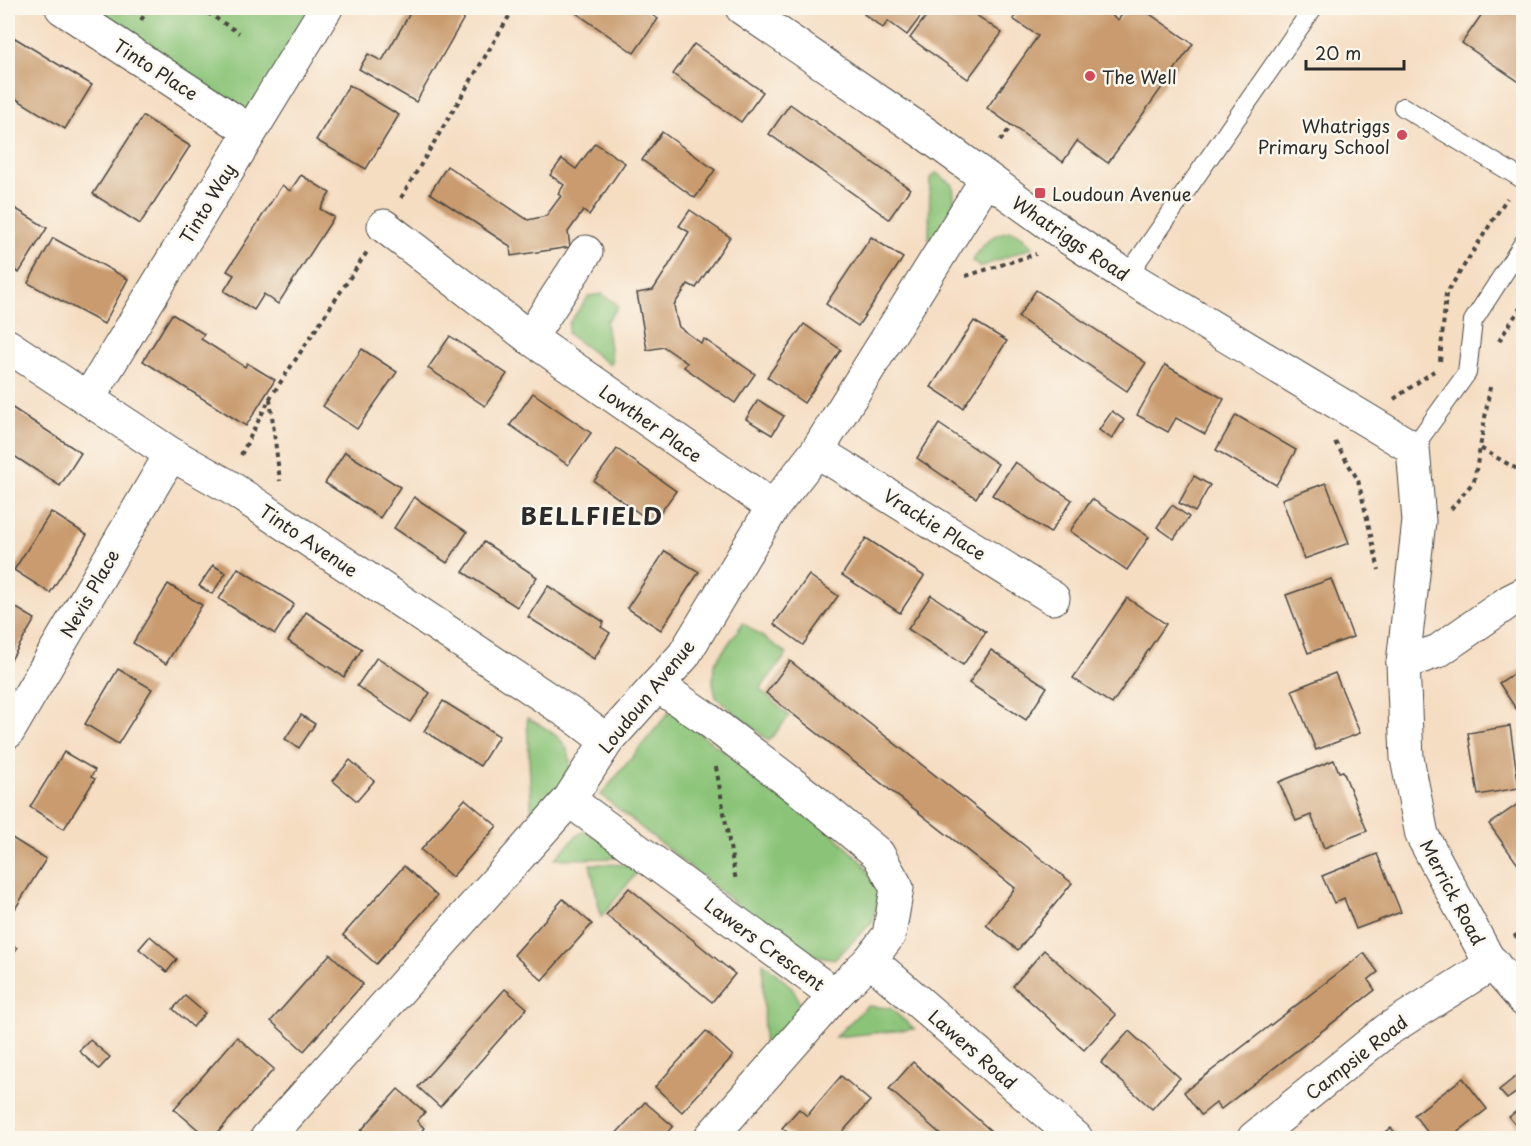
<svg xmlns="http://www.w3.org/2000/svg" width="1531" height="1146" viewBox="0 0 1531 1146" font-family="'Playpen Sans',sans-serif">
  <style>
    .green { fill: #8bc478; stroke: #5b7852; stroke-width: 1.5 }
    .building { fill: #c99b6e }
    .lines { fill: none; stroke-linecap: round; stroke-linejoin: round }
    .lane-casing { stroke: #494642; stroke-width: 20 }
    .street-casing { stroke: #494642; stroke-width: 35 }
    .path { stroke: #494642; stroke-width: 4; stroke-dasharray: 4.5 4.5; stroke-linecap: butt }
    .lane { stroke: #fff; stroke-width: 18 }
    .street { stroke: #fff; stroke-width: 33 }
    .poi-dot { fill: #d1495b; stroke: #fbf7ec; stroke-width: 2 }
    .labels { text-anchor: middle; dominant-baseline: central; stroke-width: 5; stroke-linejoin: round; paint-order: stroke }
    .street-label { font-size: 18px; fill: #2b2b2b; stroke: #fbf7ec }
    .poi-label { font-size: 18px; fill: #2b2b2b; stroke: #fbf7ec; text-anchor: start }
    .district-label { font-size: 24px; font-weight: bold; letter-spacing: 1.5px; fill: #2b2b2b; stroke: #fbf7ec }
  </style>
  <rect width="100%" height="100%" fill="#fbf7ec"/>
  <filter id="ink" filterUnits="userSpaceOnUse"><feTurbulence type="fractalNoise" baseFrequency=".0167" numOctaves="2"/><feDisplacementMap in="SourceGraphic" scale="12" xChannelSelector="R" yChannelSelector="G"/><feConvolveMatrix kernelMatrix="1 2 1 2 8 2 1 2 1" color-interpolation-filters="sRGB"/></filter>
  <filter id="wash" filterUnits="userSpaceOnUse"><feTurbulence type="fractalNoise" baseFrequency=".008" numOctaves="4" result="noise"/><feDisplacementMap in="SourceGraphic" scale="24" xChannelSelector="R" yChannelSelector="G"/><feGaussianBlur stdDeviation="1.35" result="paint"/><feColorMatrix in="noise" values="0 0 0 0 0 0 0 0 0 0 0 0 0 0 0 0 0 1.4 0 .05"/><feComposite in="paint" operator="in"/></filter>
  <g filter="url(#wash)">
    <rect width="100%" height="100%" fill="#f5ddc2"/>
    <g class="green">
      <polygon points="69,8 316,8 249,125"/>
      <path d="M936,173L953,185C957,217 950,220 929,241L930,178Z"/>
      <path d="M1011,231L1020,235L1033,247L980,267L972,261C982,246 992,233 1011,231Z"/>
      <polygon points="602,294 614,302 618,307 606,322 612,362 610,365 568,334 569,323 589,296"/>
      <polygon points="743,623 787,654 760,689 789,716 769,741 716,697 713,684 714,664"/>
      <polygon points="670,711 829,830 863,863 880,893 872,922 835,959 795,952 601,795"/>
      <path d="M527,718C555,732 583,749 564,785C558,797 541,811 532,820Z"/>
      <polygon points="585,831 635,858 555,859 577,835"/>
      <polygon points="590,864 643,865 601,917 601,916"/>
      <path d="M763,963C818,1005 803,1008 764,1053Z"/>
      <polygon points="867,1006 890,1008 914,1029 835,1037"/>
    </g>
    <g id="blocks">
      <g class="building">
        <polygon points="413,8 449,8 465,16 416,102 359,69 368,54 382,61"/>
        <polygon points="569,8 642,8 658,19 634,53"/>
        <polygon points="866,8 927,8 907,35 888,21 883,28 864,14 868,9"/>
        <polygon points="932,8 966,8 1002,33 968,79 910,38"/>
        <polygon points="1021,8 1101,8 1118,20 1127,8 1141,8 1193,44 1108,163 1077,141 1063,162 987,108 1038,36 1013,19"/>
        <polygon points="1486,8 1524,8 1524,85 1462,43"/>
        <polygon points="15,38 92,85 65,129 15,98 13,102 8,99 8,51"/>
        <polygon points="694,44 763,92 741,122 673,74"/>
        <polygon points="349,85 399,115 366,169 316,140"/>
        <polygon points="790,104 910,189 889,219 769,134"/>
        <polygon points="143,116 190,146 140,224 93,194"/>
        <polygon points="662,132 715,170 695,198 642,160"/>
        <polygon points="595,143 625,163 589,215 583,211 568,232 570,247 511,256 510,246 430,193 447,166 528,220 546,216 561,196 558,194 564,185 550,175 562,159 576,169"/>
        <polygon points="301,175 330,193 320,209 334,217 278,304 264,294 254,310 224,291 234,275 227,271 282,185 290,191"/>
        <polygon points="8,204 47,228 19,273 8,266"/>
        <polygon points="690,210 730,237 696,288 688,284 674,305 676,317 679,327 701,343 704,339 755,374 735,403 684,367 687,363 664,347 647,350 637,293 653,290 666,270 689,232 679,226"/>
        <polygon points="871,237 903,258 858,326 826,304"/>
        <polygon points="53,238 128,279 104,324 28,283"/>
        <polygon points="1036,290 1146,363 1127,391 1018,317"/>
        <polygon points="172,314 204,334 201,339 245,367 247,363 275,380 246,426 143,361"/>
        <polygon points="974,321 1007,341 963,408 931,387"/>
        <polygon points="804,324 841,350 804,403 767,377"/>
        <polygon points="450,336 507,374 485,406 428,368"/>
        <polygon points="362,349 397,372 357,429 323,406"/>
        <polygon points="1165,365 1224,399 1205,434 1176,418 1168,432 1137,415"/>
        <polygon points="533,393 591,433 568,465 510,425"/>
        <polygon points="758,400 784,416 772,435 746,419"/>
        <polygon points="8,405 81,453 60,486 8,452"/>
        <polygon points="1112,411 1124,420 1112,439 1099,430"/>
        <polygon points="1236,415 1296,450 1276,485 1216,450"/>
        <polygon points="939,424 998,464 976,498 917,458"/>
        <polygon points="617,449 676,491 653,523 594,481"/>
        <polygon points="345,452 400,487 380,518 325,483"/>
        <polygon points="1015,462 1072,500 1050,533 992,495"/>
        <polygon points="1194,476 1210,485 1195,512 1179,503"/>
        <polygon points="1326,483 1349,543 1304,559 1282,499"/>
        <polygon points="414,497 467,532 447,563 394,528"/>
        <polygon points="1092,499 1149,537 1127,570 1070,531"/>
        <polygon points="1172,505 1189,517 1174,539 1157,527"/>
        <polygon points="51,512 87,535 50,593 14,570"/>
        <polygon points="866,538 924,576 900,613 842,575"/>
        <polygon points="484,542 537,577 517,607 463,572"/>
        <polygon points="665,551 699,572 661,630 627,608"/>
        <polygon points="213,565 226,573 212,594 199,586"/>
        <polygon points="238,568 294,604 275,634 219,599"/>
        <polygon points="809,575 838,596 803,645 774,624"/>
        <polygon points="1331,579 1353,637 1308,653 1286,595"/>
        <polygon points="168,584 202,605 166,664 133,643"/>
        <polygon points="548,586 604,622 601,627 610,633 594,659 528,617"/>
        <polygon points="931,595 986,632 963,665 908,629"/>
        <polygon points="1127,598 1166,624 1112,704 1073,678"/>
        <polygon points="8,603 35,619 8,665"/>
        <polygon points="306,612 362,649 344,677 288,641"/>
        <polygon points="991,650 1047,687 1026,720 969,683"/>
        <polygon points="377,657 430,693 410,722 357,686"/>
        <polygon points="790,661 1072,883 1018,950 986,925 1015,888 766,693"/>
        <polygon points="1524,667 1524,708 1518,712 1499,683"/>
        <polygon points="118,669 152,689 118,744 85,724"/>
        <polygon points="1335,673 1360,733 1316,750 1292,690"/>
        <polygon points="443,701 499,736 480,766 424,731"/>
        <polygon points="301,715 315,724 299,748 285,739"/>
        <polygon points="1510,726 1519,788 1478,795 1468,733"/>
        <polygon points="64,752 95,770 91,777 95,779 64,829 30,807"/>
        <polygon points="350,760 374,781 357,801 333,781"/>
        <polygon points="1334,760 1339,772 1343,771 1367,831 1324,848 1311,815 1296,821 1279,782"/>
        <polygon points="465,799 497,826 452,877 421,850"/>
        <polygon points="1524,800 1524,873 1489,824"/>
        <polygon points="12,838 46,859 15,909 8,905 8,845"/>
        <polygon points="1377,854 1401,912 1356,929 1344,898 1334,903 1322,876"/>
        <polygon points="404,866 437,896 376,964 343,935"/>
        <polygon points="629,888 735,974 712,1002 606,915"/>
        <polygon points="563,899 592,924 542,980 514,955"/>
        <polygon points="150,936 177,959 167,972 139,949"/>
        <polygon points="8,942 17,948 8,963"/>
        <polygon points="1044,950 1116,1015 1084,1050 1013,986"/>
        <polygon points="1364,953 1378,972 1368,980 1375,990 1221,1109 1216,1103 1201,1115 1184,1092"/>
        <polygon points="330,954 363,984 304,1051 271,1021"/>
        <polygon points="505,989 527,1008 440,1107 418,1087"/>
        <polygon points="185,996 205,1013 193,1027 173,1009"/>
        <polygon points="706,1031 733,1056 682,1112 655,1087"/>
        <polygon points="1129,1031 1180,1078 1152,1109 1101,1063"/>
        <polygon points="237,1037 274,1069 213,1138 208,1138 174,1109"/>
        <polygon points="90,1040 110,1057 99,1069 79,1051"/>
        <polygon points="913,1062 999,1138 945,1138 889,1089"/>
        <polygon points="1524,1070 1524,1087 1507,1099 1499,1090"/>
        <polygon points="841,1076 870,1101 837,1138 795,1138 782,1128 799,1109 807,1116"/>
        <polygon points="1463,1078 1487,1109 1450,1138 1432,1138 1414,1115"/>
        <polygon points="398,1089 425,1112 417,1121 424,1128 415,1138 363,1138 358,1134"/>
        <polygon points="645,1102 673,1126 662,1138 612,1138"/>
        <polygon points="1524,1105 1524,1135 1509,1117"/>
        <polygon points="1391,1128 1400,1138 1378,1138"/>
      </g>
    </g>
  </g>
  <g filter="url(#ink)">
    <use href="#blocks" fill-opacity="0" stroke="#494642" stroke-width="1.5"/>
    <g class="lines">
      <g class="lane-casing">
        <g id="lane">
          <polyline points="1403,107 1524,180"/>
          <polyline points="1127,276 1313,8"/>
          <polyline points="1413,448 1467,373 1473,321 1524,242"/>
        </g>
      </g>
      <g class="street-casing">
        <g id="street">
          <polyline points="62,8 250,131"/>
          <polyline points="742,8 926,134 1069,238 1127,276 1413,448 1419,521 1403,663 1407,758 1422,835 1487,957 1524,1000"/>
          <polyline points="384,226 530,338 773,507"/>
          <polyline points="530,338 586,252"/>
          <polyline points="8,346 171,454 228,486 575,717 607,741"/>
          <polyline points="88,399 326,8"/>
          <polyline points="817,451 1053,598"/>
          <polyline points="1403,663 1438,651 1510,601 1524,594"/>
          <polyline points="8,732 171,454"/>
          <polyline points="569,800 835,995 870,960 889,935 897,888 878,854 813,800 707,719 657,685"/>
          <polyline points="870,960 1076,1138"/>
          <polyline points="267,1138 569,800 607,741 684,655 773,507 817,451 986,180"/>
          <polyline points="710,1138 835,995"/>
          <polyline points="1254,1138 1387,1030 1493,963"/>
        </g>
      </g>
      <g class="path">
        <polyline points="200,8 239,33"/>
        <polyline points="141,20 149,8"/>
        <polyline points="1000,141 1012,126"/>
        <polyline points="401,198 514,8"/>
        <polyline points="966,276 1036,254"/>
        <polyline points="1499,341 1524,302"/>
        <polyline points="1440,361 1446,294 1507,198"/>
        <polyline points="1490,387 1480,448 1524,473"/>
        <polyline points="270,399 280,481"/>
        <polyline points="1394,399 1434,371"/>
        <polyline points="1335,442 1358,480 1379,570"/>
        <polyline points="241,455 270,398 367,252"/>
        <polyline points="1451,509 1474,481 1480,448"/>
        <polyline points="716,767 736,881"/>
        <polyline points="1514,937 1524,930"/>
      </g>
      <use href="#lane" class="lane"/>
      <use href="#street" class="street"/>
    </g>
  </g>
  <g class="poi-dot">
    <circle cx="1090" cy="76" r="6"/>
    <circle cx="1402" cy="135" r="6"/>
    <rect x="1034" y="187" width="12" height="12" rx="3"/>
  </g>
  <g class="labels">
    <g class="street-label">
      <text transform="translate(156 69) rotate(33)">Tinto Place</text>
      <text transform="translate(207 203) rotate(-59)">Tinto Way</text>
      <text transform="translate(1071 238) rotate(34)">Whatriggs Road</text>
      <text transform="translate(651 423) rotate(35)">Lowther Place</text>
      <text transform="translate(935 524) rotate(32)">Vrackie Place</text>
      <text transform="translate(309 540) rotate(34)">Tinto Avenue</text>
      <text transform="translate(89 593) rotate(-60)">Nevis Place</text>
      <text transform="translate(646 696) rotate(-51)">Loudoun Avenue</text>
      <text transform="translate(1453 892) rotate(62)">Merrick Road</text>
      <text transform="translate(765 944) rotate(36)">Lawers Crescent</text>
      <text transform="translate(973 1049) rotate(41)">Lawers Road</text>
      <text transform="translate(1356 1057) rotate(-38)">Campsie Road</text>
    </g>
    <g class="poi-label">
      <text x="1102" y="76">The Well</text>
      <text x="1390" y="125" text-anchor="end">Whatriggs<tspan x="1390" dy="21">Primary School</tspan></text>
      <text x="1052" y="193">Loudoun Avenue</text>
    </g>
    <g class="district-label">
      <text x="592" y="515">BELLFIELD</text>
    </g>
  </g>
  <rect width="1531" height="1146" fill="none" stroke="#fbf7ec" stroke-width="30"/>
  <path d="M1306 60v9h98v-9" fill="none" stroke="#2b2b2b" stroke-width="3"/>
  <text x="1315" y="60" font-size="18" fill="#2b2b2b" stroke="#fbf7ec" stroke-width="4.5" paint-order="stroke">20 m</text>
</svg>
